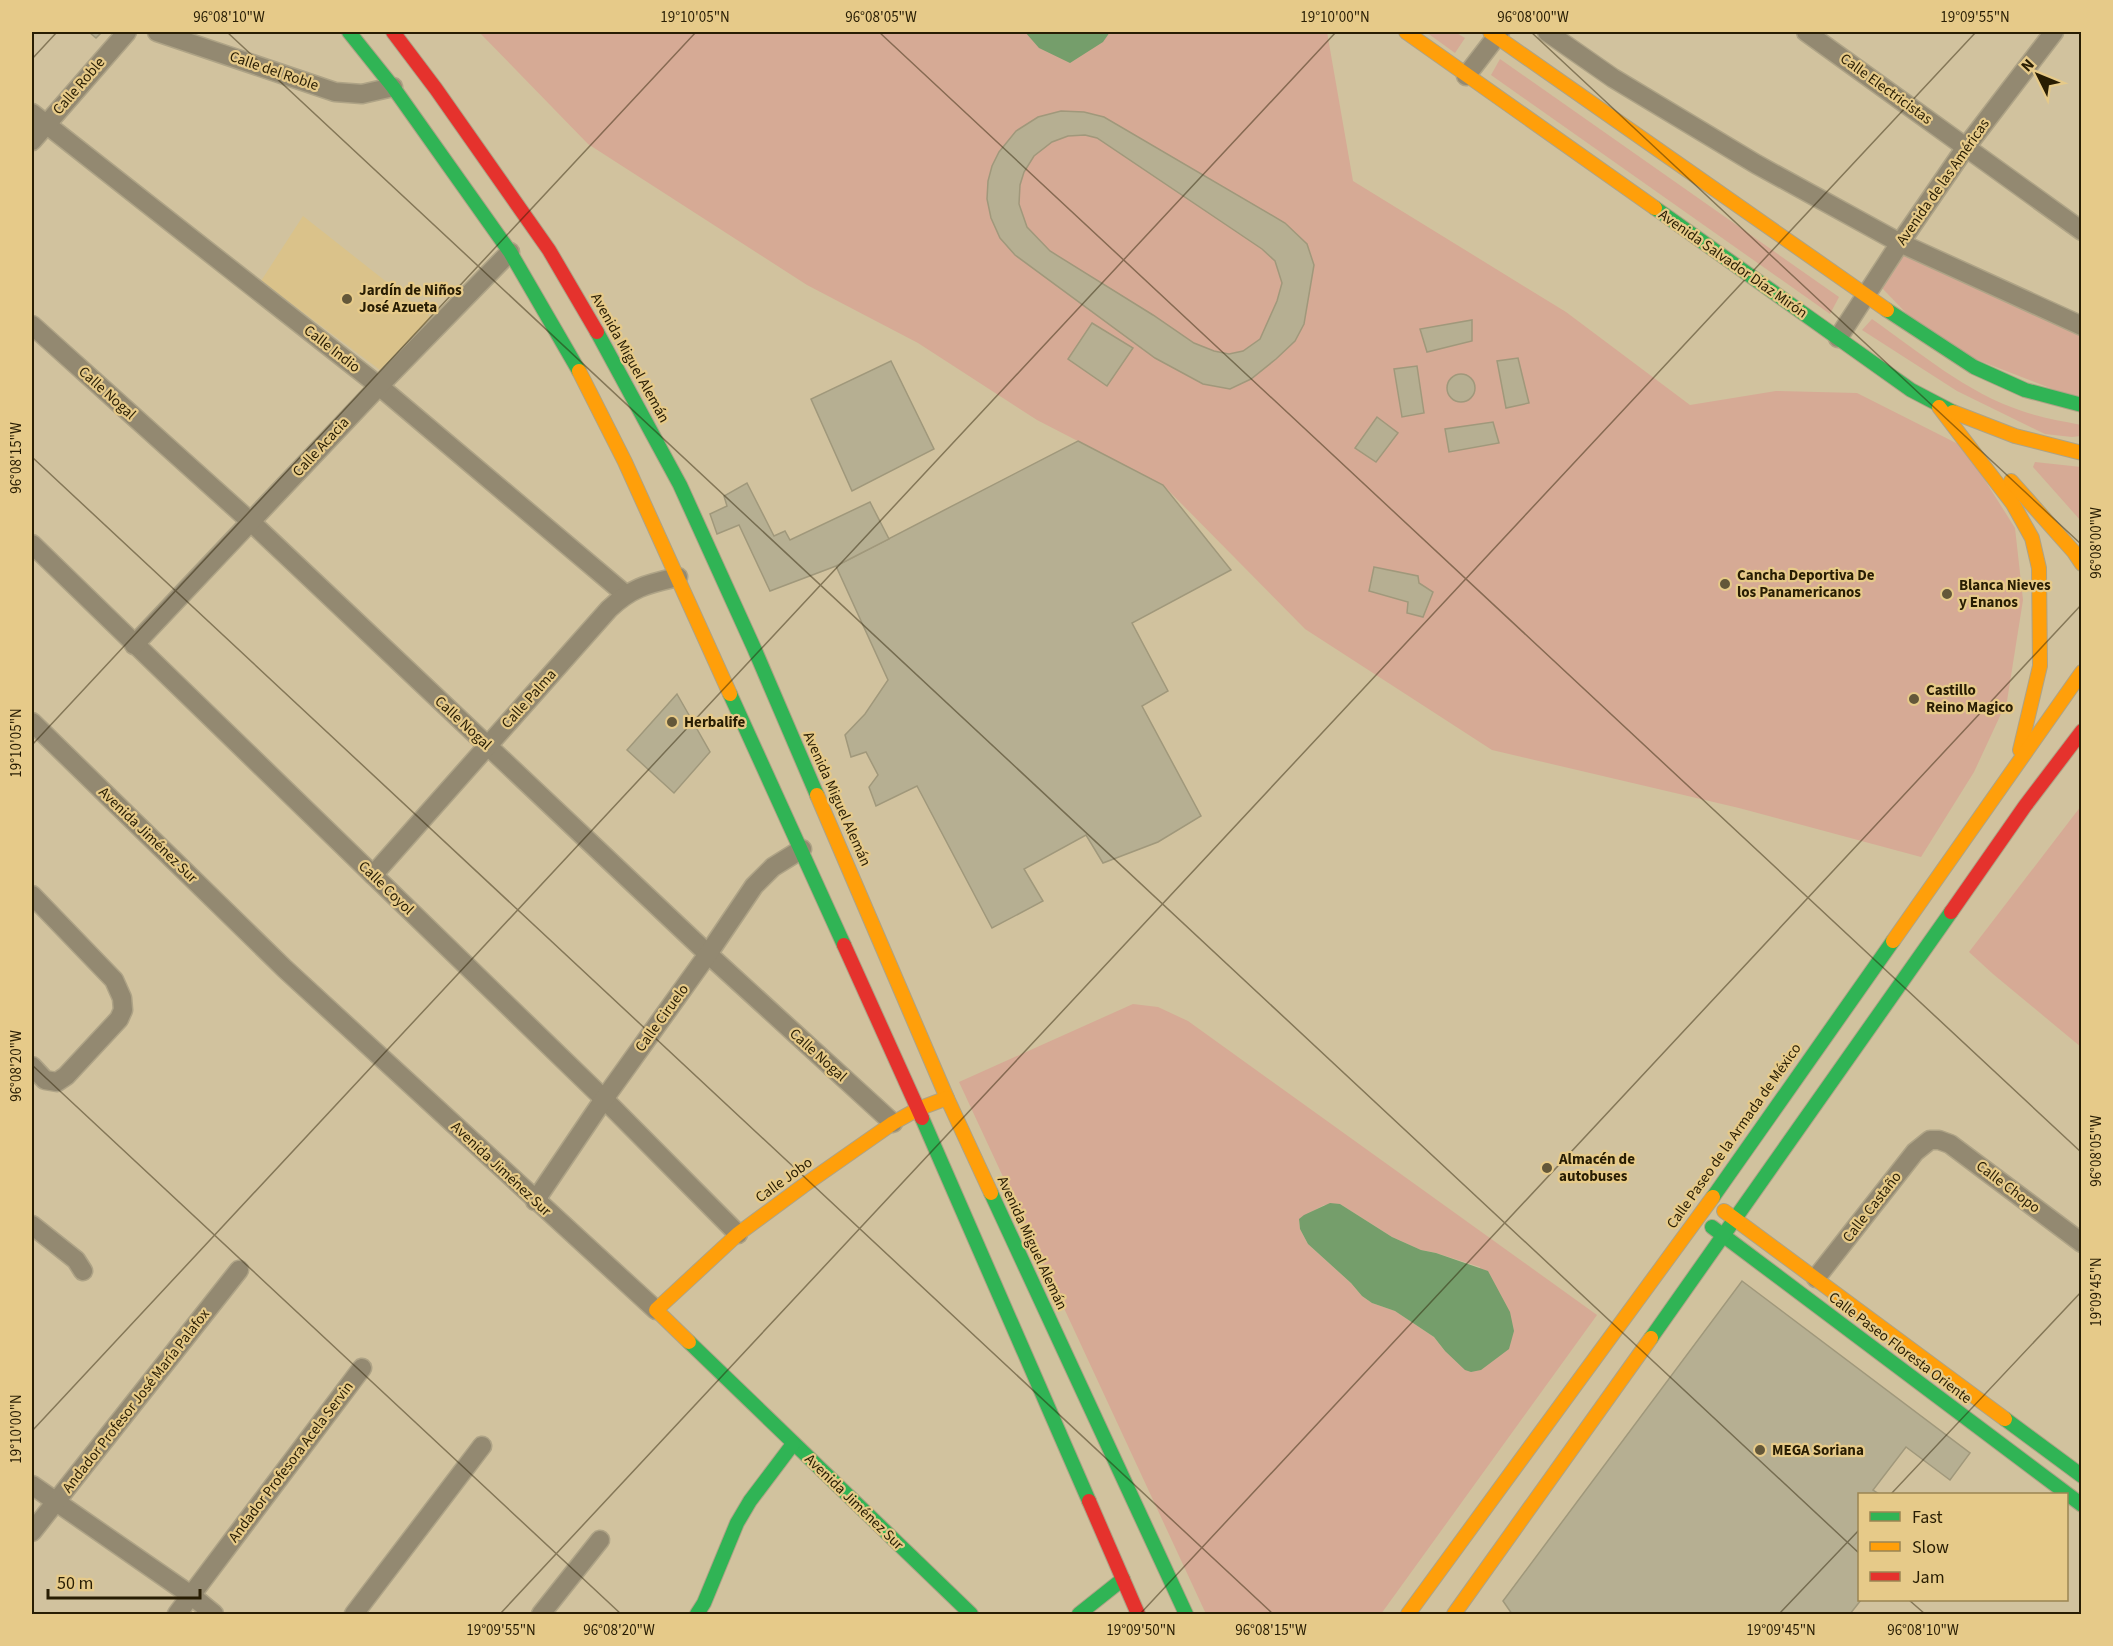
<svg xmlns="http://www.w3.org/2000/svg" width="2113" height="1646" viewBox="0 0 2113 1646" font-family="'Source Sans 3',sans-serif">
  <style>
    .built { fill: #dac28a }
    .green { fill: #d6aa95; fill-rule: evenodd }
    .water { fill: #759e6b }
    .building { fill: #b6af92; stroke: #a0987b; stroke-width: 1.5; fill-rule: evenodd }
    .lines { fill: none; stroke-linecap: round; stroke-linejoin: round }
    .street-casing { stroke: #aea386; stroke-width: 21 }
    .fast-casing { stroke: #aea386; stroke-width: 16 }
    .slow-casing { stroke: #aea386; stroke-width: 16 }
    .jam-casing { stroke: #aea386; stroke-width: 16 }
    .street { stroke: #938971; stroke-width: 18 }
    .fast { stroke: #30b455; stroke-width: 14 }
    .slow { stroke: #ff9f0a; stroke-width: 14 }
    .jam { stroke: #e5322d; stroke-width: 14 }
    .ticks { fill: none; stroke: #281d03; stroke-width: 1.5; stroke-opacity: 0.45 }
    .poi-dot { fill: #635739; stroke: #e6ca89; stroke-width: 2 }
    .labels { text-anchor: middle; dominant-baseline: central; stroke-width: 4.5; stroke-linejoin: round; paint-order: stroke }
    .street-label { font-size: 15px; fill: #281d03; stroke: #e6ca89 }
    .poi-label { font-size: 15px; font-weight: bold; fill: #281d03; stroke: #e6ca89; text-anchor: start }
    .neatline { fill: none; stroke: #281d03; stroke-width: 2 }
    .ticks-label { font-size: 15px; text-anchor: middle; fill: #281d03 }
  </style>
  <rect width="100%" height="100%" fill="#d1c29e"/>
  <polygon class="built" points="303,216 431,317 380,370 261,281"/>
  <g class="green">
    <polygon points="479,32 1327,32 1353,181 1566,312 1690,405 1776,391 1857,393 1964,447 2015,528 2023,600 2007,701 1974,772 1921,857 1739,808 1492,750 1305,629 1163,485 1037,420 918,343 807,285 588,144"/>
    <polygon points="1426,32 1455,32 1465,38 1455,53"/>
    <polygon points="1500,59 1839,297 1830,314 1491,75"/>
    <polygon points="1903,255 2081,335 2081,397 2073,397 1970,357 1909,316 1882,288"/>
    <path d="M1872,319C1919,352 1967,393 2022,411C2041,418 2062,421 2081,425V436L2072,437L2045,434L1957,391L1862,330Z"/>
    <polygon points="2035,462 2081,467 2081,521 2033,467"/>
    <polygon points="2081,806 2081,1047 1993,974 1969,952"/>
    <path d="M1133,1004L1158,1007L1188,1021L1597,1315L1381,1614H1206L959,1082ZM1340,1204L1392,1237L1421,1250L1436,1253L1480,1267L1445,1351L1434,1337L1395,1311L1372,1303L1362,1296L1351,1283L1308,1244L1300,1229L1299,1219L1324,1205Z"/>
  </g>
  <g class="water">
    <polygon points="1025,32 1024,32 1110,32 1103,42 1070,63 1039,48"/>
    <polygon points="1330,1203 1340,1204 1392,1237 1421,1250 1436,1253 1488,1271 1510,1312 1514,1331 1509,1349 1481,1370 1471,1372 1465,1370 1445,1351 1434,1337 1395,1311 1372,1303 1362,1296 1351,1283 1308,1244 1300,1229 1299,1219 1304,1215"/>
  </g>
  <g class="building">
    <polygon points="89,32 102,32 96,38"/>
    <path d="M1061,111L1084,112L1104,117L1285,223L1307,244L1314,265L1304,324L1295,341L1276,359L1251,379L1230,389L1203,384L1155,358L1015,255L1000,238L991,218L987,199L988,181L992,166L999,152L1016,131L1038,117ZM1085,135L1097,138L1262,249L1275,261L1282,283L1277,301L1260,339L1243,351L1229,354L1214,351L1194,343L1153,315L1050,251L1027,227L1019,204L1020,185L1024,172L1034,156L1052,142L1068,136Z"/>
    <polygon points="1472,320 1472,341 1427,352 1420,329"/>
    <polygon points="1092,323 1133,348 1107,386 1068,359"/>
    <polygon points="1518,358 1529,403 1506,408 1497,361"/>
    <polygon points="891,361 934,449 852,491 811,399"/>
    <polygon points="1417,366 1424,413 1402,417 1394,369"/>
    <circle cx="1461" cy="388" r="14"/>
    <polygon points="1377,417 1398,433 1376,462 1355,448"/>
    <polygon points="1493,422 1499,443 1449,452 1445,429"/>
    <polygon points="1078,441 1163,485 1231,570 1132,623 1168,691 1142,706 1201,816 1158,842 1103,863 1086,835 1024,869 1043,901 992,928 917,786 876,806 869,787 878,775 866,752 851,757 845,735 865,714 888,680 836,566"/>
    <polygon points="747,483 774,536 785,531 790,540 870,502 889,539 836,566 770,591 739,525 717,534 710,514 727,506 724,496"/>
    <polygon points="1374,567 1418,576 1419,583 1433,592 1423,617 1407,613 1408,602 1369,591"/>
    <polygon points="677,694 710,752 674,793 627,750"/>
    <polygon points="1742,1281 1970,1453 1950,1480 1906,1447 1873,1490 1879,1494 1860,1494 1860,1600 1861,1600 1850,1614 1512,1614 1503,1601"/>
  </g>
  <g class="lines">
    <g class="street-casing">
      <g id="street">
        <polyline points="157,32 335,92 362,94 393,87"/>
        <polyline points="1547,32 1613,78 1756,164 1900,243 2082,326"/>
        <polyline points="1806,32 2082,231"/>
        <polyline points="1466,76 1500,32"/>
        <polyline points="32,113 379,386 625,594"/>
        <polyline points="32,141 127,32"/>
        <polyline points="32,325 251,522 708,954 893,1123"/>
        <polyline points="1838,338 1900,243 1966,147 2054,32"/>
        <polyline points="32,544 604,1099 738,1234"/>
        <polyline points="134,645 379,386 510,252"/>
        <polyline points="32,722 285,969 656,1310"/>
        <path d="M373,875L609,609C632,587 648,584 678,577"/>
        <polyline points="32,895 114,980 122,998 123,1010 119,1019 66,1076 57,1082 45,1080 32,1066"/>
        <polyline points="535,1201 604,1099 708,954 754,886 773,867 802,849"/>
        <polyline points="32,1225 76,1260 83,1271"/>
        <polyline points="1816,1278 1915,1152 1930,1140 1939,1140 1950,1144 2082,1243"/>
        <polyline points="32,1485 192,1596 214,1614"/>
        <polyline points="32,1532 239,1270"/>
        <polyline points="177,1614 362,1368"/>
        <polyline points="354,1614 482,1446"/>
        <polyline points="541,1614 600,1540"/>
      </g>
    </g>
    <g class="fast-casing">
      <g id="fast">
        <polyline points="349,32 393,87 510,252 579,371"/>
        <polyline points="1655,208 1911,390 1953,412"/>
        <polyline points="1887,310 1974,367 2025,390 2082,405"/>
        <polyline points="597,332 680,485 754,648 817,795"/>
        <polyline points="730,694 844,945"/>
        <polyline points="922,1118 1089,1501"/>
        <polyline points="991,1193 1186,1614"/>
        <polyline points="1713,1197 1893,941"/>
        <polyline points="1712,1227 2082,1505"/>
        <polyline points="1651,1338 1951,912"/>
        <polyline points="689,1342 971,1614"/>
        <polyline points="2005,1419 2082,1476"/>
        <polyline points="697,1614 704,1603 737,1523 750,1501 793,1444"/>
        <polyline points="1079,1614 1123,1579"/>
      </g>
    </g>
    <g class="slow-casing">
      <g id="slow">
        <polyline points="1406,32 1655,208"/>
        <polyline points="1490,32 1887,310"/>
        <polyline points="579,371 625,462 730,694"/>
        <polyline points="1939,407 2013,504 2032,538 2039,568 2040,666 2020,750"/>
        <polyline points="1953,412 2015,436 2082,453"/>
        <polyline points="2011,481 2074,552 2082,564"/>
        <polyline points="817,795 947,1098 991,1193"/>
        <polyline points="1893,941 2082,672"/>
        <polyline points="1724,1211 2005,1419"/>
        <polyline points="689,1342 656,1310 738,1234 803,1186 893,1123 918,1109 947,1098"/>
        <polyline points="1408,1614 1713,1197"/>
        <polyline points="1454,1614 1651,1338"/>
      </g>
    </g>
    <g class="jam-casing">
      <g id="jam">
        <polyline points="393,32 436,89 549,250 597,332"/>
        <polyline points="1951,912 2025,806 2082,731"/>
        <polyline points="844,945 922,1118"/>
        <polyline points="1089,1501 1138,1614"/>
      </g>
    </g>
    <use href="#street" class="street"/>
    <use href="#fast" class="fast"/>
    <use href="#slow" class="slow"/>
    <use href="#jam" class="jam"/>
  </g>
  <path class="ticks" d="M227,32L1860,1554M879,32L2082,1153M1531,32L2082,545M32,59L57,32M32,457L1273,1614M32,745L696,32M32,1065L621,1614M32,1431L1336,32M1891,1494L2082,1291M1909,1600L1925,1614M500,1614L1976,32M1140,1614L2082,604M1779,1614L1860,1529"/>
  <g class="poi-dot">
    <circle cx="347" cy="299" r="6"/>
    <circle cx="1725" cy="584" r="6"/>
    <circle cx="1947" cy="594" r="6"/>
    <circle cx="1914" cy="699" r="6"/>
    <circle cx="672" cy="722" r="6"/>
    <circle cx="1547" cy="1168" r="6"/>
    <circle cx="1760" cy="1450" r="6"/>
  </g>
  <g class="labels">
    <g class="street-label">
      <text transform="translate(274 71) rotate(19)">Calle del Roble</text>
      <text transform="translate(79 86) rotate(-49)">Calle Roble</text>
      <text transform="translate(1886 89) rotate(36)">Calle Electricistas</text>
      <text transform="translate(1943 182) rotate(-55)">Avenida de las Américas</text>
      <text transform="translate(1733 264) rotate(35)">Avenida Salvador Díaz Mirón</text>
      <text transform="translate(332 349) rotate(38)">Calle Indio</text>
      <text transform="translate(630 358) rotate(61)">Avenida Miguel Alemán</text>
      <text transform="translate(107 393) rotate(42)">Calle Nogal</text>
      <text transform="translate(321 447) rotate(-47)">Calle Acacia</text>
      <text transform="translate(529 699) rotate(-48)">Calle Palma</text>
      <text transform="translate(463 723) rotate(43)">Calle Nogal</text>
      <text transform="translate(837 799) rotate(66)">Avenida Miguel Alemán</text>
      <text transform="translate(148 835) rotate(44)">Avenida Jiménez Sur</text>
      <text transform="translate(386 888) rotate(44)">Calle Coyol</text>
      <text transform="translate(662 1018) rotate(-54)">Calle Ciruelo</text>
      <text transform="translate(818 1055) rotate(42)">Calle Nogal</text>
      <text transform="translate(1734 1136) rotate(-55)">Calle Paseo de la Armada de México</text>
      <text transform="translate(501 1169) rotate(43)">Avenida Jiménez Sur</text>
      <text transform="translate(784 1180) rotate(-36)">Calle Jobo</text>
      <text transform="translate(2008 1187) rotate(37)">Calle Chopo</text>
      <text transform="translate(1872 1207) rotate(-52)">Calle Castaño</text>
      <text transform="translate(1032 1243) rotate(65)">Avenida Miguel Alemán</text>
      <text transform="translate(1900 1348) rotate(37)">Calle Paseo Floresta Oriente</text>
      <text transform="translate(136 1401) rotate(-52)">Andador Profesor José María Palafox</text>
      <text transform="translate(291 1462) rotate(-53)">Andador Profesora Acela Servin</text>
      <text transform="translate(854 1502) rotate(44)">Avenida Jiménez Sur</text>
    </g>
    <g class="poi-label">
      <text x="359" y="290">Jardín de Niños<tspan x="359" dy="17">José Azueta</tspan></text>
      <text x="1737" y="575">Cancha Deportiva De<tspan x="1737" dy="17">los Panamericanos</tspan></text>
      <text x="1959" y="585">Blanca Nieves<tspan x="1959" dy="17">y Enanos</tspan></text>
      <text x="1926" y="690">Castillo<tspan x="1926" dy="17">Reino Magico</tspan></text>
      <text x="684" y="722">Herbalife</text>
      <text x="1559" y="1159">Almacén de<tspan x="1559" dy="17">autobuses</tspan></text>
      <text x="1772" y="1450">MEGA Soriana</text>
    </g>
  </g>
  <rect width="2113" height="1646" fill="none" stroke="#e6ca89" stroke-width="66"/>
  <rect x="1858" y="1493" width="210" height="108" fill="#e6ca89" stroke="#9a8553" stroke-width="1.5"/>
  <rect x="1870" y="1512" width="30" height="9" fill="#30b455" stroke="#9a8553" stroke-width="1.5"/>
  <text x="1912" y="1523" font-size="18" fill="#281d03">Fast</text>
  <rect x="1870" y="1542" width="30" height="9" fill="#ff9f0a" stroke="#9a8553" stroke-width="1.5"/>
  <text x="1912" y="1553" font-size="18" fill="#281d03">Slow</text>
  <rect x="1870" y="1572" width="30" height="9" fill="#e5322d" stroke="#9a8553" stroke-width="1.5"/>
  <text x="1912" y="1583" font-size="18" fill="#281d03">Jam</text>
  <g transform="translate(2038 75) rotate(313)" stroke="#e6ca89" stroke-width="4.5" paint-order="stroke">
  <path d="M0-4.5L10 22L0 15L-10 22Z" fill="#281d03"/>
  <text y="-9" font-size="16" font-weight="bold" text-anchor="middle" fill="#281d03">N</text>
  </g>
  <path d="M48 1589v9h152v-9" fill="none" stroke="#281d03" stroke-width="3"/>
  <text x="57" y="1589" font-size="18" fill="#281d03" stroke="#e6ca89" stroke-width="4.5" paint-order="stroke">50 m</text>
  <rect x="33" y="33" width="2047" height="1580" class="neatline"/>
  <g class="ticks-label">
    <text x="229" y="22">96°08'10"W</text>
    <text x="695" y="22">19°10'05"N</text>
    <text x="881" y="22">96°08'05"W</text>
    <text x="1335" y="22">19°10'00"N</text>
    <text x="1533" y="22">96°08'00"W</text>
    <text x="1975" y="22">19°09'55"N</text>
    <text transform="translate(16 458) rotate(-90)" y="5">96°08'15"W</text>
    <text transform="translate(2096 543) rotate(-90)" y="5">96°08'00"W</text>
    <text transform="translate(16 743) rotate(-90)" y="5">19°10'05"N</text>
    <text transform="translate(16 1066) rotate(-90)" y="5">96°08'20"W</text>
    <text transform="translate(2096 1151) rotate(-90)" y="5">96°08'05"W</text>
    <text transform="translate(2096 1292) rotate(-90)" y="5">19°09'45"N</text>
    <text transform="translate(16 1429) rotate(-90)" y="5">19°10'00"N</text>
    <text x="501" y="1635">19°09'55"N</text>
    <text x="619" y="1635">96°08'20"W</text>
    <text x="1141" y="1635">19°09'50"N</text>
    <text x="1271" y="1635">96°08'15"W</text>
    <text x="1781" y="1635">19°09'45"N</text>
    <text x="1923" y="1635">96°08'10"W</text>
  </g>
</svg>
